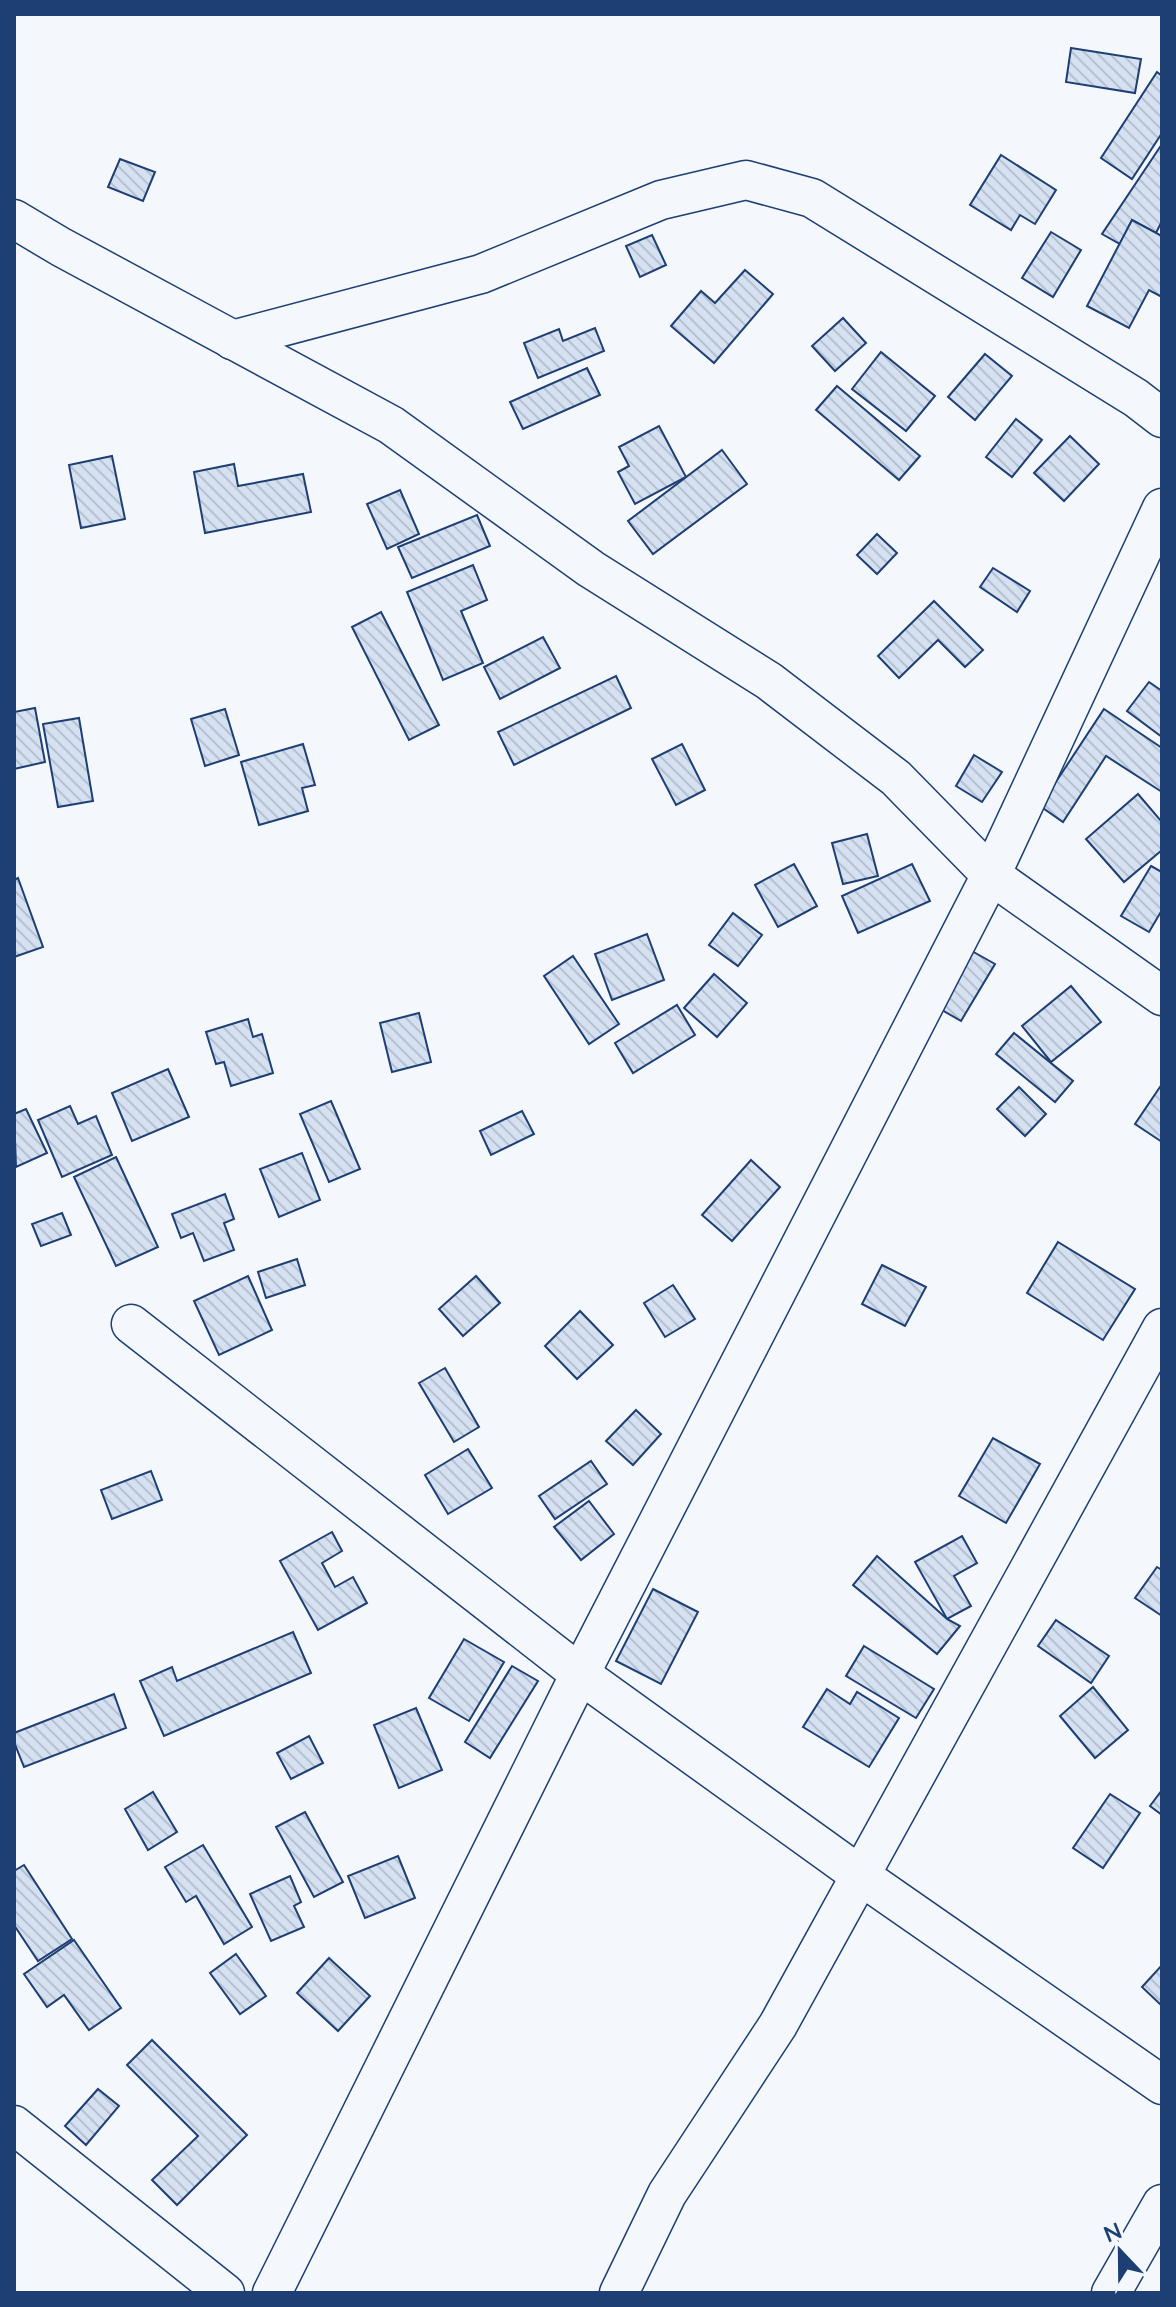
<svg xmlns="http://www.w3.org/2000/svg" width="1176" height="2307" viewBox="0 0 1176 2307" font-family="Lato,sans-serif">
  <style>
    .building { fill: url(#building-back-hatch); stroke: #1d3f73; stroke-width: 2 }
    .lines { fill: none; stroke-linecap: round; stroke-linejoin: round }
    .minor-casing { stroke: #1d3f73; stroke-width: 41 }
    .minor { stroke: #f4f7fb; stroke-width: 38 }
  </style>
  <defs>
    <pattern id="building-back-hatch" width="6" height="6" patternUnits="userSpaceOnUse" patternTransform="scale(2)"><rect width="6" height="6" fill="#d5e0f0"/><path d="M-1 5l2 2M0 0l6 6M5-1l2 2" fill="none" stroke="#b6c1d1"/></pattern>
  </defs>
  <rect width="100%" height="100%" fill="#f4f7fb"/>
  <g class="building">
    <polygon points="1071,48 1141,59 1135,93 1066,82"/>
    <polygon points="1157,72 1162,76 1162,133 1132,179 1101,158"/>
    <polygon points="1162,144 1162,221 1156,233 1132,220 1120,244 1102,234"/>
    <polygon points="1001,155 1056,190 1035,224 1020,215 1011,230 970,205"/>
    <polygon points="120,159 155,172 143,201 108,187"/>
    <polygon points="1132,220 1162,236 1162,297 1149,290 1129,328 1087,306"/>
    <polygon points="1051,232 1081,250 1053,297 1022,278"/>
    <polygon points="652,235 666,265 640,277 626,246"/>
    <polygon points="745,270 773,294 714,363 671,326 701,291 715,303"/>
    <polygon points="843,318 866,343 835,371 812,346"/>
    <polygon points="595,328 604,351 538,378 524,343 559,329 563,341"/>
    <polygon points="881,352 935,396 906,431 852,389"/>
    <polygon points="985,354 1012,376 975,420 948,397"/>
    <polygon points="587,368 600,395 523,429 510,402"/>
    <polygon points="837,386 920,456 899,480 816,410"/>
    <polygon points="1016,419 1042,440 1012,477 986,457"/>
    <polygon points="659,426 686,477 635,504 618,472 629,466 619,447"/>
    <polygon points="1070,436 1099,464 1064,501 1034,473"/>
    <polygon points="722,450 747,484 653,554 628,521"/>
    <polygon points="112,456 125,519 81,528 69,465"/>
    <polygon points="234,464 238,486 303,474 311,512 205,533 194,472"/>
    <polygon points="400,490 419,534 387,549 367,504"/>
    <polygon points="477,515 490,546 412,578 398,547"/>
    <polygon points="877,534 897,553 877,574 857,555"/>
    <polygon points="473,565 487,600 461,611 483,663 443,680 407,592"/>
    <polygon points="993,568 1030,591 1017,612 980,587"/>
    <polygon points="934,601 983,650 965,667 938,640 899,678 878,656"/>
    <polygon points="381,612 439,725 409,740 352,627"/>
    <polygon points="543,637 560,668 500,699 484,667"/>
    <polygon points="616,676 631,708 514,765 498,732"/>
    <polygon points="1149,682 1162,691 1162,737 1127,711"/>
    <polygon points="35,708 45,762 14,769 14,712"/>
    <polygon points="225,709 239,755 205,766 191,719"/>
    <polygon points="1104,709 1162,748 1162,792 1106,756 1063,822 1040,806"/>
    <polygon points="79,718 93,801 58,807 43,724"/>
    <polygon points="303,744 315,785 302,788 308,811 259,825 241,762"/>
    <polygon points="682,744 705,790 676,805 652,759"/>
    <polygon points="974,755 1002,772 982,802 956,786"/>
    <polygon points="1138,794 1162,822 1162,850 1124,882 1086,839"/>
    <polygon points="867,834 878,876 843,884 832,843"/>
    <polygon points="794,864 817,906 778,927 755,885"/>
    <polygon points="912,864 930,901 858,933 842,896"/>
    <polygon points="1151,866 1162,872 1162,910 1149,932 1121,916"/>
    <polygon points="18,878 43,947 14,957 14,880"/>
    <polygon points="733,913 762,935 738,966 709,945"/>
    <polygon points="647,934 664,980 612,1000 595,954"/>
    <polygon points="970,950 995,964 961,1021 935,1006"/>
    <polygon points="573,956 619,1024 589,1044 544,976"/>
    <polygon points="714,974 747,1003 717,1037 684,1008"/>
    <polygon points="1071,986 1101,1022 1051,1062 1022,1026"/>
    <polygon points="677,1005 695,1035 633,1073 615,1043"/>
    <polygon points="419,1013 431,1062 392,1072 380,1023"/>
    <polygon points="248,1019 253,1037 262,1034 273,1073 231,1086 224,1062 216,1064 206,1032"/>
    <polygon points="1014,1033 1073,1081 1055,1102 996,1054"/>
    <polygon points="168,1069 189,1117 132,1141 112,1093"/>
    <polygon points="1162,1084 1162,1142 1135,1124"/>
    <polygon points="1019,1087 1046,1114 1025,1136 997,1109"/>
    <polygon points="331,1101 360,1169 329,1182 300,1114"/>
    <polygon points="70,1106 78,1124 96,1116 112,1155 62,1177 38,1120"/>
    <polygon points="26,1109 47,1153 16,1167 14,1114"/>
    <polygon points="522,1111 534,1134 491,1155 480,1131"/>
    <polygon points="302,1153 320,1200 279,1217 260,1169"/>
    <polygon points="116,1157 158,1247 116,1266 74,1177"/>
    <polygon points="751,1160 780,1187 732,1241 702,1215"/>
    <polygon points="225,1194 234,1219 224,1223 234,1250 204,1261 193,1233 181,1238 172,1214"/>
    <polygon points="62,1213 71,1235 41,1246 32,1224"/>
    <polygon points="1058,1242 1135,1289 1103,1340 1027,1293"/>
    <polygon points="297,1259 305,1285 266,1298 258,1272"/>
    <polygon points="882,1265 926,1287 905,1326 862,1304"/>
    <polygon points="248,1276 272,1330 219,1355 194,1301"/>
    <polygon points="476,1276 500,1303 463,1336 439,1309"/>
    <polygon points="673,1285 695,1319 665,1337 644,1303"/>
    <polygon points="580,1311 613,1345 577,1379 545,1346"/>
    <polygon points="445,1368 479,1427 454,1442 419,1383"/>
    <polygon points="636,1410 661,1434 633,1465 606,1441"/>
    <polygon points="993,1438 1040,1464 1006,1523 959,1496"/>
    <polygon points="468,1449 492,1488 448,1514 425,1475"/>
    <polygon points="591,1461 607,1484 555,1519 539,1496"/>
    <polygon points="151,1471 162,1500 112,1519 101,1490"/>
    <polygon points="589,1501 614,1534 581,1560 554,1527"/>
    <polygon points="332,1532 342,1551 322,1563 335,1587 353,1577 367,1603 318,1630 280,1561"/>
    <polygon points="962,1536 977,1563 954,1576 971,1606 947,1619 915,1562"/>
    <polygon points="877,1556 947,1619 960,1626 937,1654 853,1585"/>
    <polygon points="1157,1567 1162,1570 1162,1616 1135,1598"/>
    <polygon points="653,1589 698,1612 661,1684 616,1661"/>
    <polygon points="1056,1620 1109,1656 1091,1683 1038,1646"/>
    <polygon points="293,1632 311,1673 164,1736 140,1681 172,1667 177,1681"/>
    <polygon points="464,1639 504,1662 469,1721 429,1698"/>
    <polygon points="864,1646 934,1689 916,1718 846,1676"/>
    <polygon points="512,1666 538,1681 490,1758 465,1742"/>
    <polygon points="1093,1687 1128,1730 1095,1758 1060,1716"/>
    <polygon points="827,1689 850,1704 857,1692 899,1718 869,1767 803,1727"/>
    <polygon points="114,1694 126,1728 24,1767 14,1742 14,1733"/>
    <polygon points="416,1708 442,1770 399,1788 374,1725"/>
    <polygon points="309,1736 323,1763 291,1779 277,1753"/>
    <polygon points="1162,1790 1162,1815 1150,1806"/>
    <polygon points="153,1792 177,1832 148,1850 125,1809"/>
    <polygon points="1110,1794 1140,1813 1103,1868 1073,1848"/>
    <polygon points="305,1812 343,1882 314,1897 276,1827"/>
    <polygon points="203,1845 252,1927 224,1944 196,1896 186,1902 165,1867"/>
    <polygon points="398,1856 415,1898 365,1918 348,1876"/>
    <polygon points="24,1865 72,1939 38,1961 14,1925 14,1871"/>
    <polygon points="290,1876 301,1902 294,1906 304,1927 271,1941 250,1894"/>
    <polygon points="74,1940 121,2008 89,2030 64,1995 47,2007 24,1974"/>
    <polygon points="236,1954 266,1996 240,2014 210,1973"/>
    <polygon points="329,1958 370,1996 338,2031 297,1993"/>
    <polygon points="1162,1965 1162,2006 1142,1987"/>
    <polygon points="152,2040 247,2135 177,2205 152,2180 198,2136 127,2065"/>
    <polygon points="98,2089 119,2106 86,2145 65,2126"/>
  </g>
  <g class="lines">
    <g class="minor-casing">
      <g id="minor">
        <polyline points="14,219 61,247 391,425 591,569 769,681 896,778 991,875 1162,996"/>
        <polyline points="232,340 481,274 661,200 746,180 812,198 1136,398 1162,418"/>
        <polyline points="131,1324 580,1674 861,1876 1162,2085"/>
        <polyline points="14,2125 225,2293"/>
        <polyline points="272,2293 580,1674 991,875 1162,508"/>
        <polyline points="619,2293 667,2194 778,2025 1162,1328"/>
        <polyline points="1111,2293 1162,2204"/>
      </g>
    </g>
    <use href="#minor" class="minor"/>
  </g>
  <rect width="1176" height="2307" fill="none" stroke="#1d3f73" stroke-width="32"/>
  <g transform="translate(1120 2251) rotate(338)" stroke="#f4f7fb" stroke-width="6" paint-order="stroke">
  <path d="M0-6L14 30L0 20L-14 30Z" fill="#1d3f73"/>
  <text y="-12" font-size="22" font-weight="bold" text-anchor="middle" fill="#1d3f73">N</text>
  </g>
</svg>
